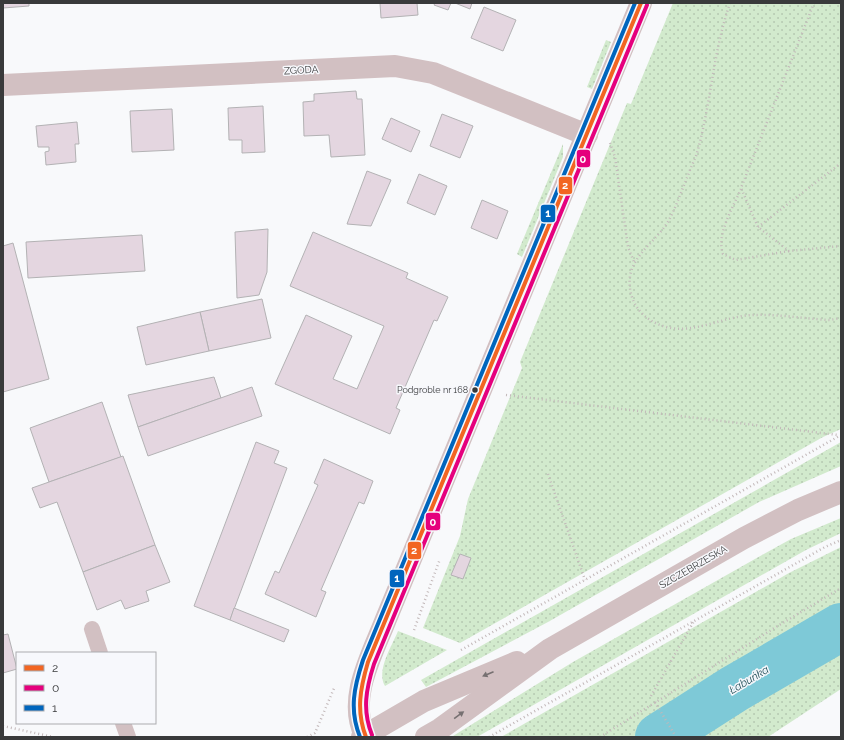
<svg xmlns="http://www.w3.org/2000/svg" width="844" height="740" viewBox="0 0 844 740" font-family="Raleway,sans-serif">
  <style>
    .grass { fill: url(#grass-dots) }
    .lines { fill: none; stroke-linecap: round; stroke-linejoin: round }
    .river { stroke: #7ec9d7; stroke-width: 48 }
    .building { fill: #e4d6e0; stroke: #b3b2b4 }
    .path { stroke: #c2b8b9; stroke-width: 2.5; stroke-dasharray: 1 3; stroke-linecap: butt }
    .service { stroke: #d2c0c2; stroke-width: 16 }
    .minor { stroke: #d2c0c2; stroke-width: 22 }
    .tertiary { stroke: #d2c0c2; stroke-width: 22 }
    .bus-1-casing { stroke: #f7f8fc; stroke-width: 7 }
    .bus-2-casing { stroke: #f7f8fc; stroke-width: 7 }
    .bus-3-casing { stroke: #f7f8fc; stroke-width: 7 }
    .bus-1 { stroke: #f26522; stroke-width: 4 }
    .bus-2 { stroke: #e5007d; stroke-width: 4 }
    .bus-3 { stroke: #0065bd; stroke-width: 4 }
    .oneway { fill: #767071 }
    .bus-dot { fill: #393a3b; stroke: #f7f8fc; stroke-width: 1.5 }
    .labels { text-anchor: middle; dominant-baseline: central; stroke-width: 3; stroke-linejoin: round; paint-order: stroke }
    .bus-label { font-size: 9px; fill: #393a3b; stroke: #f7f8fc; text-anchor: end }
    .street-label { font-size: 10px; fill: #393a3b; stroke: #f7f8fc }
    .water-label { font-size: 11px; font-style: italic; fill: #26545d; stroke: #f7f8fc }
    .line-badge { stroke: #f7f8fc; stroke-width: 1.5 }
    .badge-label { font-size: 11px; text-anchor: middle; font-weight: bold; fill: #fff }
  </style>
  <defs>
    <pattern id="grass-dots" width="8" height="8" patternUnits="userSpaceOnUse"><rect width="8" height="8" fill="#d2eacd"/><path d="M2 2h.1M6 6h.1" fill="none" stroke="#b5c9b1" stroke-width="1.8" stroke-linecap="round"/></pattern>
  </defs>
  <rect width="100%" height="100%" fill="#f8f9fb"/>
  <g class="grass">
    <polygon points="673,3 841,3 841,429 823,437 460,643 423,628 460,536 468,499 522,368 520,362 627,103 631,104"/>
    <polygon points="606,40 611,42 592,89 587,87"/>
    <polygon points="563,144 563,157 522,257 517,254"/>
    <polygon points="841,442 841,466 759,502 548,622 426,687 421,680"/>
    <polygon points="841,518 841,533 806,550 477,737 454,737 453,736 573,662 762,555 791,539"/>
    <polygon points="841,547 841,689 768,737 501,737 789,573"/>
    <path d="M398,631L447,650L385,686C376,670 392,646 398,631Z"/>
  </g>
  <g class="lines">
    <polyline class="river" points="659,737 734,689 841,627"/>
  </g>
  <g class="building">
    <polygon points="3,3 29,3 29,6 3,8"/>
    <polygon points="380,3 417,3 418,15 381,18"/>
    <polygon points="435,3 451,3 448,10 434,5"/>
    <polygon points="455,3 472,3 470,9"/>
    <polygon points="484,7 516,20 503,51 471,38"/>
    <polygon points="356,91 357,99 362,99 365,155 331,157 329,135 304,136 303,102 314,101 314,94"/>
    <polygon points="263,106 265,152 242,153 242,140 229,140 228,108"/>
    <polygon points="172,109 174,150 132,152 130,111"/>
    <polygon points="442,114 473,126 460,158 430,146"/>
    <polygon points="391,118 420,131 411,152 382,139"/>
    <polygon points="77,122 79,144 75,144 76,162 46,165 45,152 49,151 49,147 38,147 36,126"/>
    <polygon points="367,171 391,180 371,226 347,224"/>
    <polygon points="419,174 447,186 435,215 407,203"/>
    <polygon points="482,200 508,211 497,239 471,228"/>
    <polygon points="268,229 267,272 259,295 237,298 235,232"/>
    <polygon points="313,232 408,273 406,278 448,297 437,321 434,320 396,408 400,410 390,434 275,384 306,315 352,336 333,379 357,389 384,326 290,286"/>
    <polygon points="142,235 145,271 28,278 26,242"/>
    <polygon points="13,243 49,379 3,392 3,246"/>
    <polygon points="262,299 271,338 209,351 200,312"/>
    <polygon points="200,312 209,351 146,365 137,327"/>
    <polygon points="214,377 221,398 138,427 128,395"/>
    <polygon points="252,387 262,416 148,456 138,427"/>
    <polygon points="102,402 121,457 49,482 30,428"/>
    <polygon points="256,442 279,451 274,463 287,468 230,620 194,606"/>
    <polygon points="123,456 155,545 83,572 57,502 40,508 32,488"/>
    <polygon points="324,459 373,481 364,504 359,502 321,590 326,592 316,617 265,594 275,571 279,573 318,485 314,483"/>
    <polygon points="155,545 170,582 146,591 149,601 125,609 121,600 97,610 83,572"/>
    <polygon points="460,554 471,558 463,579 451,575"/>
    <polygon points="234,608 289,630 284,642 230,620"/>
    <polygon points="8,634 17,669 3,673 3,635"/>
  </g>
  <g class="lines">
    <g class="path">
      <path d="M730,3C713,52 711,104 697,153C695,160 691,166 689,173C682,189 677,205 669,220C658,240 634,253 630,276C627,300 641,319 663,326C693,336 725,315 755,315C780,314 806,319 830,320L841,318"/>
      <polyline points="814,3 741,188 758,227 789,251 841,246"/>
      <polyline points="610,143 615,157 628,247 634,262"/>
      <path d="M741,189C733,207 716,235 723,254L736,260L789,251"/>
      <polyline points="758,227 841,163"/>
      <polyline points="506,395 838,435"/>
      <polyline points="548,474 585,580"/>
      <polyline points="414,630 440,559"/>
      <polyline points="461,650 841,435"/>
      <polyline points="651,696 694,621"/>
      <polyline points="655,702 676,737"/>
      <polyline points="3,726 53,737"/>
      <polyline points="307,737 315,733 335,686"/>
      <polyline points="489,737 825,547 841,540"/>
      <polyline points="600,737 776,627 841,588"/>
    </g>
    <g class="service">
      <polyline points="92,629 100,653"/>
      <polyline points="123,723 128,737"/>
    </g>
    <g class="minor">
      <polyline points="3,85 395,66 433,73 587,135"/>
      <path d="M366,737C346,700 372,655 386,619L641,3"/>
    </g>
    <g class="tertiary">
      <polyline points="362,737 424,701 517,662"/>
      <polyline points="426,737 440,729 550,649 744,538 798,510 841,492"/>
    </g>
    <g class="bus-1-casing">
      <path id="bus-1" d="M366,737C356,711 360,689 368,662L641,3"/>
    </g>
    <g class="bus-2-casing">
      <path id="bus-2" d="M372,735C362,710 366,689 374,664L647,5"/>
    </g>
    <g class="bus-3-casing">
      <path id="bus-3" d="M360,737C349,710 354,687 363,660L635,3"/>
    </g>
    <use href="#bus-1" class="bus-1"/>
    <use href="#bus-2" class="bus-2"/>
    <use href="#bus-3" class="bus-3"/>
  </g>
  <defs><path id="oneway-solid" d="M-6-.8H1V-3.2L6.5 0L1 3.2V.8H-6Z"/></defs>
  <g class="oneway">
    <use href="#oneway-solid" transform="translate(488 674) rotate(157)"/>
    <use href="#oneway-solid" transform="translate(459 715) rotate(-36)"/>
  </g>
  <circle class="bus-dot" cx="475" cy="390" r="3.5"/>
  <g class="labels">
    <g class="bus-label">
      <text x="468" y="390">Podgroble nr 168</text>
    </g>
    <g class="street-label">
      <text transform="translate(301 70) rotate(-3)">ZGODA</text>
      <text transform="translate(693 567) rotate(-30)">SZCZEBRZESKA</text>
    </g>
    <g class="water-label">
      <text transform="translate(749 680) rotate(-31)">Łabuńka</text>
    </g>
  </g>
  <g class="line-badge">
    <rect x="576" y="149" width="15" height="19" rx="4" fill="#e5007d"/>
    <rect x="558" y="176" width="15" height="19" rx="4" fill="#f26522"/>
    <rect x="540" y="204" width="16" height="19" rx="4" fill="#0065bd"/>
    <rect x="425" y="512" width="16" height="19" rx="4" fill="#e5007d"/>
    <rect x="407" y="541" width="15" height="19" rx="4" fill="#f26522"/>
    <rect x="389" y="569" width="16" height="19" rx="4" fill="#0065bd"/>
  </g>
  <g class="badge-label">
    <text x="583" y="163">0</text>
    <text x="565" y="189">2</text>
    <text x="548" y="217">1</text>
    <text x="433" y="526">0</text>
    <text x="414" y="554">2</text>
    <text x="397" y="582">1</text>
  </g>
  <rect width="844" height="740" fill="none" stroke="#393a3b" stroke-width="8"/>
  <rect x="16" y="652" width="140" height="72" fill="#f7f8fc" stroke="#abacaf"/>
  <rect x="24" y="665" width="20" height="6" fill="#f26522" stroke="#abacaf"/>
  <text x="52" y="672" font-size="12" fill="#393a3b">2</text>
  <rect x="24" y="685" width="20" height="6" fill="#e5007d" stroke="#abacaf"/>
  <text x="52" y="692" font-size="12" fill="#393a3b">0</text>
  <rect x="24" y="705" width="20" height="6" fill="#0065bd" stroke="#abacaf"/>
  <text x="52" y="712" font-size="12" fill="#393a3b">1</text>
</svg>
